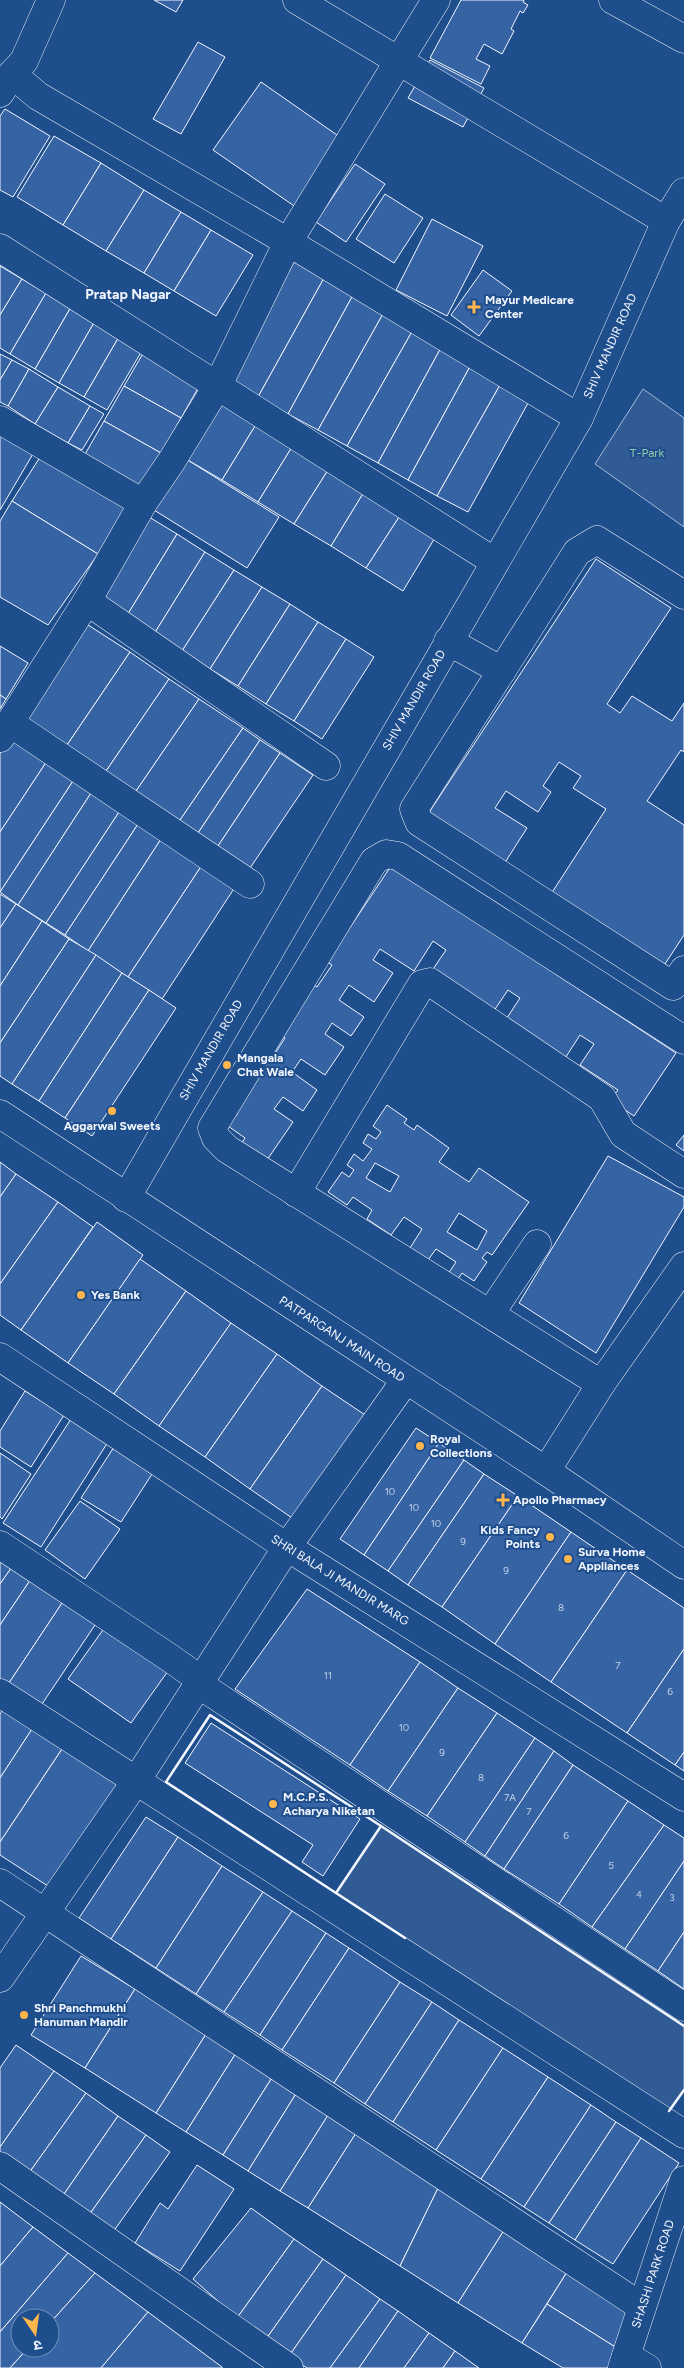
<svg xmlns="http://www.w3.org/2000/svg" width="684" height="2368" viewBox="0 0 684 2368" font-family="Figtree,'Noto Sans Devanagari',sans-serif">
  <style>
    .green { fill: #305b95; stroke: #a8bbd7 }
    .building { fill: #3563a3; stroke: #f2f6ff; fill-rule: evenodd }
    .lines { fill: none; stroke-linecap: round; stroke-linejoin: round }
    .minor-casing { stroke: #f2f6ff; stroke-width: 29 }
    .tertiary-casing { stroke: #f2f6ff; stroke-width: 29 }
    .minor { stroke: #1f4e8c; stroke-width: 28 }
    .tertiary { stroke: #1f4e8c; stroke-width: 28 }
    .wall { stroke: #f2f6ff; stroke-width: 2.5 }
    .poi-dot { fill: #ffb74d; stroke: #1f4e8c; stroke-width: 2 }
    .labels { text-anchor: middle; dominant-baseline: central; stroke-width: 4; stroke-linejoin: round; paint-order: stroke }
    .number-label { font-size: 10px; fill: #c3d1e8 }
    .poi-label { font-size: 12px; font-weight: bold; fill: #f2f6ff; stroke: #1f4e8c; text-anchor: start }
    .street-label { font-size: 12px; fill: #f2f6ff; stroke: #1f4e8c }
    .park-label { font-size: 12px; fill: #97c8a6; stroke: #1f4e8c }
    .neighbourhood-label { font-size: 14px; font-weight: bold; fill: #f2f6ff; stroke: #1f4e8c }
  </style>
  <rect width="100%" height="100%" fill="#1f4e8c"/>
  <g class="green">
    <polygon points="643,389 684,418 684,527 595,464"/>
    <polygon points="381,1826 684,2026 684,2090 669,2112 336,1893"/>
  </g>
  <g class="building">
    <polygon points="154,0 183,0 176,12"/>
    <polygon points="461,0 524,0 523,2 528,5 523,13 520,11 511,29 514,31 502,54 484,44 476,59 490,66 481,84 430,58"/>
    <polygon points="198,42 225,57 181,134 153,119"/>
    <polygon points="430,60 484,88 463,127 408,98"/>
    <polygon points="261,82 347,142 300,210 213,150"/>
    <polygon points="5,109 50,136 13,197 0,190 0,116"/>
    <polygon points="54,136 101,163 63,225 17,197"/>
    <polygon points="101,163 144,190 106,251 63,225"/>
    <polygon points="355,164 385,184 346,242 316,222"/>
    <polygon points="144,190 181,212 144,273 106,251"/>
    <polygon points="385,194 423,218 394,263 356,239"/>
    <polygon points="181,212 211,230 174,291 144,273"/>
    <polygon points="432,219 483,246 447,316 396,290"/>
    <polygon points="211,230 253,255 216,316 174,291"/>
    <polygon points="294,262 324,278 258,397 228,380"/>
    <polygon points="0,266 22,279 0,315"/>
    <polygon points="483,270 512,291 479,336 451,315"/>
    <polygon points="324,278 353,295 288,414 258,397"/>
    <polygon points="22,279 46,293 10,354 0,348 0,315"/>
    <polygon points="46,293 71,307 35,369 10,354"/>
    <polygon points="353,295 384,312 318,430 288,414"/>
    <polygon points="71,307 95,321 59,383 35,369"/>
    <polygon points="384,312 414,328 347,446 318,430"/>
    <polygon points="95,321 120,335 84,397 59,383"/>
    <polygon points="414,328 443,344 378,463 347,446"/>
    <polygon points="120,335 143,349 107,410 84,397"/>
    <polygon points="443,344 473,361 408,480 378,463"/>
    <polygon points="145,350 201,383 181,418 124,386"/>
    <polygon points="0,354 12,360 0,380"/>
    <polygon points="12,360 29,369 8,406 0,402 0,380"/>
    <polygon points="473,361 504,378 437,496 408,480"/>
    <polygon points="29,369 58,387 35,424 8,406"/>
    <polygon points="504,378 533,394 468,512 437,496"/>
    <polygon points="124,386 181,418 161,453 104,421"/>
    <polygon points="58,387 90,406 68,443 35,424"/>
    <polygon points="219,403 255,426 222,480 186,459"/>
    <polygon points="90,406 104,414 82,450 68,443"/>
    <polygon points="104,421 161,453 141,489 84,456"/>
    <polygon points="255,426 292,447 258,502 222,480"/>
    <polygon points="0,427 37,447 0,510"/>
    <polygon points="292,447 328,470 294,524 258,502"/>
    <polygon points="42,454 128,502 98,554 12,501"/>
    <polygon points="186,459 279,517 247,568 154,510"/>
    <polygon points="328,470 364,492 331,546 294,524"/>
    <polygon points="364,492 401,514 366,568 331,546"/>
    <polygon points="12,501 98,554 48,625 0,597 0,521"/>
    <polygon points="401,514 436,536 403,591 366,568"/>
    <polygon points="149,517 177,534 126,617 98,599"/>
    <polygon points="177,534 205,552 154,634 126,617"/>
    <polygon points="205,552 234,570 182,651 154,634"/>
    <polygon points="596,559 671,608 607,704 620,713 632,696 672,721 684,703 684,752 681,750 647,801 684,825 684,935 663,967 551,894 606,809 573,788 581,776 559,762 543,786 551,792 538,812 506,791 495,808 527,828 504,864 428,814"/>
    <polygon points="234,570 262,587 210,669 182,651"/>
    <polygon points="262,587 290,604 238,686 210,669"/>
    <polygon points="290,604 318,622 266,704 238,686"/>
    <polygon points="318,622 346,639 294,721 266,704"/>
    <polygon points="88,625 130,652 65,748 24,720"/>
    <polygon points="346,639 374,657 322,739 294,721"/>
    <polygon points="0,646 28,663 6,699 0,695"/>
    <polygon points="130,652 169,679 104,774 65,748"/>
    <polygon points="169,679 199,699 134,794 104,774"/>
    <polygon points="0,695 6,699 0,709"/>
    <polygon points="199,699 243,728 178,823 134,794"/>
    <polygon points="243,728 260,740 196,836 178,823"/>
    <polygon points="11,737 47,761 0,832 0,753"/>
    <polygon points="260,740 280,753 216,849 196,836"/>
    <polygon points="280,753 313,775 248,871 216,849"/>
    <polygon points="47,761 75,778 0,892 0,832"/>
    <polygon points="75,778 93,790 18,905 0,892"/>
    <polygon points="93,790 121,809 46,923 18,905"/>
    <polygon points="121,809 140,821 65,935 46,923"/>
    <polygon points="140,821 163,836 88,951 65,935"/>
    <polygon points="163,836 204,862 128,977 88,951"/>
    <polygon points="204,862 237,884 162,999 128,977"/>
    <polygon points="391,866 676,1053 634,1116 610,1100 618,1090 580,1065 594,1044 580,1035 562,1063 503,1024 520,998 508,990 491,1015 429,975 446,950 433,941 414,971 380,949 373,960 393,973 374,1002 349,985 339,1000 364,1017 351,1036 332,1023 325,1034 344,1047 325,1075 301,1059 292,1072 317,1090 303,1111 283,1097 274,1109 293,1122 267,1160 241,1144 245,1138 228,1126 238,1113 231,1108 264,1057 270,1061 285,1038 279,1035 313,984 317,987 332,965 327,962"/>
    <polygon points="0,894 16,904 0,928"/>
    <polygon points="16,904 42,921 0,986 0,928"/>
    <polygon points="42,921 69,939 0,1043 0,986"/>
    <polygon points="69,939 96,955 12,1084 0,1076 0,1043"/>
    <polygon points="96,955 122,973 39,1101 12,1084"/>
    <polygon points="122,973 149,990 65,1118 39,1101"/>
    <polygon points="149,990 176,1008 92,1136 65,1118"/>
    <path d="M387,1105L407,1119L404,1123L414,1130L417,1125L449,1148L439,1162L469,1182L479,1168L529,1202L492,1255L487,1252L482,1258L487,1262L474,1281L462,1273L457,1280L448,1274L456,1262L436,1249L428,1260L410,1248L422,1229L404,1217L391,1235L367,1219L372,1210L353,1197L347,1205L328,1192L342,1172L349,1177L354,1170L347,1165L354,1154L363,1161L372,1149L363,1143L368,1134L376,1139L381,1132L373,1126ZM375,1163L399,1176L390,1192L366,1178ZM459,1213L487,1231L477,1250L447,1232Z"/>
    <polygon points="684,1135 684,1151 676,1145"/>
    <polygon points="608,1156 684,1197 684,1207 596,1353 519,1303"/>
    <polygon points="0,1162 16,1174 0,1197"/>
    <polygon points="16,1174 58,1202 0,1284 0,1197"/>
    <polygon points="58,1202 93,1227 21,1330 0,1315 0,1284"/>
    <polygon points="97,1222 143,1255 68,1363 21,1330"/>
    <polygon points="140,1259 186,1291 114,1394 68,1363"/>
    <polygon points="186,1291 231,1323 159,1426 114,1394"/>
    <polygon points="231,1323 277,1354 205,1457 159,1426"/>
    <polygon points="277,1354 322,1386 250,1489 205,1457"/>
    <polygon points="322,1386 368,1417 295,1520 250,1489"/>
    <polygon points="25,1391 64,1415 31,1467 0,1447 0,1431"/>
    <polygon points="71,1419 108,1442 41,1547 3,1523"/>
    <polygon points="416,1428 439,1443 364,1555 340,1539"/>
    <polygon points="439,1443 464,1460 388,1571 364,1555"/>
    <polygon points="114,1447 154,1471 121,1522 81,1498"/>
    <polygon points="0,1453 31,1474 2,1519 0,1517"/>
    <polygon points="464,1460 484,1474 408,1585 388,1571"/>
    <polygon points="484,1474 518,1496 442,1607 408,1585"/>
    <polygon points="518,1496 571,1532 495,1644 442,1607"/>
    <polygon points="80,1501 120,1529 85,1579 45,1550"/>
    <polygon points="571,1532 627,1570 551,1682 495,1644"/>
    <polygon points="0,1554 14,1564 0,1584"/>
    <polygon points="14,1564 33,1576 0,1625 0,1584"/>
    <polygon points="627,1570 684,1608 684,1649 627,1733 551,1682"/>
    <polygon points="33,1576 66,1597 5,1689 0,1686 0,1625"/>
    <polygon points="307,1589 420,1662 350,1765 235,1689"/>
    <polygon points="66,1597 99,1619 38,1710 5,1689"/>
    <polygon points="105,1627 168,1671 131,1723 68,1679"/>
    <polygon points="684,1649 684,1752 675,1765 627,1733"/>
    <polygon points="420,1662 458,1688 388,1791 350,1765"/>
    <polygon points="458,1688 497,1713 427,1816 388,1791"/>
    <polygon points="5,1707 34,1726 0,1778 0,1714"/>
    <polygon points="497,1713 535,1738 465,1842 427,1816"/>
    <polygon points="211,1723 360,1819 323,1876 302,1862 313,1845 185,1763"/>
    <polygon points="34,1726 64,1746 0,1842 0,1778"/>
    <polygon points="535,1738 554,1751 485,1856 465,1842"/>
    <polygon points="64,1746 120,1783 51,1888 0,1855 0,1842"/>
    <polygon points="554,1751 573,1765 504,1869 485,1856"/>
    <polygon points="684,1752 684,1771 675,1765"/>
    <polygon points="573,1765 628,1801 559,1904 504,1869"/>
    <polygon points="628,1801 664,1825 592,1927 559,1904"/>
    <polygon points="146,1817 178,1837 111,1939 79,1918"/>
    <polygon points="664,1825 684,1838 684,1861 625,1949 592,1927"/>
    <polygon points="178,1837 222,1866 156,1968 111,1939"/>
    <polygon points="684,1861 684,1932 658,1971 625,1949"/>
    <polygon points="222,1866 263,1892 196,1994 156,1968"/>
    <polygon points="263,1892 292,1911 224,2012 196,1994"/>
    <polygon points="292,1911 326,1933 260,2035 224,2012"/>
    <polygon points="684,1932 684,1989 658,1971"/>
    <polygon points="326,1933 349,1948 282,2050 260,2035"/>
    <polygon points="349,1948 400,1982 334,2083 282,2050"/>
    <polygon points="81,1956 135,1989 85,2068 31,2035"/>
    <polygon points="400,1982 432,2002 365,2104 334,2083"/>
    <polygon points="135,1989 206,2034 156,2113 85,2068"/>
    <polygon points="432,2002 459,2020 393,2122 365,2104"/>
    <polygon points="459,2020 503,2048 436,2150 393,2122"/>
    <polygon points="206,2034 236,2053 186,2132 156,2113"/>
    <polygon points="16,2045 54,2071 0,2147 0,2068"/>
    <polygon points="503,2048 548,2077 481,2179 436,2150"/>
    <polygon points="236,2053 273,2076 223,2155 186,2132"/>
    <polygon points="54,2071 86,2093 29,2173 0,2153 0,2147"/>
    <polygon points="273,2076 297,2092 248,2171 223,2155"/>
    <polygon points="548,2077 591,2105 524,2207 481,2179"/>
    <polygon points="297,2092 330,2112 280,2191 248,2171"/>
    <polygon points="86,2093 118,2116 62,2197 29,2173"/>
    <polygon points="591,2105 616,2122 549,2223 524,2207"/>
    <polygon points="330,2112 358,2130 308,2208 280,2191"/>
    <polygon points="118,2116 146,2135 89,2215 62,2197"/>
    <polygon points="616,2122 641,2138 575,2240 549,2223"/>
    <polygon points="358,2130 440,2184 400,2266 308,2208"/>
    <polygon points="146,2135 170,2152 113,2232 89,2215"/>
    <polygon points="641,2138 679,2163 613,2264 575,2240"/>
    <polygon points="197,2165 234,2189 180,2271 135,2243 160,2203 168,2209"/>
    <polygon points="440,2184 508,2224 458,2303 400,2266"/>
    <polygon points="0,2202 33,2227 0,2266"/>
    <polygon points="251,2208 294,2239 237,2318 193,2279"/>
    <polygon points="508,2224 572,2264 522,2343 458,2303"/>
    <polygon points="33,2227 68,2253 0,2332 0,2266"/>
    <polygon points="294,2239 323,2259 266,2339 237,2318"/>
    <polygon points="68,2253 95,2273 50,2323 50,2318 20,2318 20,2348 28,2348 10,2368 0,2368 0,2332"/>
    <polygon points="323,2259 346,2275 289,2356 266,2339"/>
    <polygon points="572,2264 636,2305 620,2350 547,2304"/>
    <polygon points="95,2273 148,2312 101,2368 10,2368 28,2348 50,2348 50,2323"/>
    <polygon points="346,2275 380,2299 330,2368 307,2368 289,2356"/>
    <polygon points="380,2299 398,2311 359,2368 330,2368"/>
    <polygon points="547,2304 620,2350 613,2368 563,2368 522,2343"/>
    <polygon points="398,2311 429,2333 404,2368 359,2368"/>
    <polygon points="148,2312 222,2367 222,2368 101,2368"/>
    <polygon points="429,2333 455,2351 443,2368 404,2368"/>
    <polygon points="455,2351 479,2368 443,2368"/>
  </g>
  <g class="lines">
    <g class="minor-casing">
      <g id="minor">
        <polyline points="51,0 24,61 12,74 38,96 288,242 579,418"/>
        <polyline points="297,0 666,221"/>
        <polyline points="613,0 684,39"/>
        <polyline points="0,93 12,74"/>
        <polyline points="0,248 495,562"/>
        <polyline points="0,420 143,503"/>
        <polyline points="684,595 597,540 577,552 414,809 419,822 673,986 684,970"/>
        <polyline points="87,601 326,766"/>
        <polyline points="448,641 502,671"/>
        <polyline points="10,723 250,884"/>
        <polyline points="0,738 87,601 143,503 171,462 218,385 288,242 436,0"/>
        <polyline points="296,1193 422,984 430,982 602,1098 623,1134 684,1174"/>
        <polyline points="126,1198 579,418 666,221 684,192"/>
        <polyline points="490,1314 537,1244"/>
        <polyline points="0,1357 287,1547 684,1797"/>
        <polyline points="601,1384 227,1149 216,1138 212,1128 374,861 386,854 398,856 684,1040"/>
        <polyline points="546,1471 601,1384 684,1266"/>
        <polyline points="0,1545 170,1658 201,1680 209,1691 684,2007"/>
        <polyline points="0,1693 684,2134"/>
        <polyline points="0,1883 642,2307"/>
        <polyline points="0,1978 136,1781 287,1547 405,1381"/>
        <polyline points="0,2166 289,2368"/>
        <polyline points="626,2356 647,2368"/>
        <polyline points="622,2368 684,2180"/>
      </g>
    </g>
    <g class="tertiary-casing">
      <polyline id="tertiary" points="0,1114 546,1471 684,1565"/>
    </g>
    <use href="#minor" class="minor"/>
    <use href="#tertiary" class="tertiary"/>
    <g class="wall">
      <polygon points="210,1715 381,1826 336,1893 166,1782"/>
      <polyline points="381,1826 684,2026"/>
      <polyline points="336,1893 405,1938"/>
      <polyline points="669,2111 684,2090"/>
    </g>
  </g>
  <g class="poi-dot">
    <path d="M471.5 299.5h5v5h5v5h-5v5h-5v-5h-5v-5h5z"/>
    <circle cx="227" cy="1065" r="5"/>
    <circle cx="112" cy="1111" r="5"/>
    <circle cx="81" cy="1295" r="5"/>
    <circle cx="420" cy="1446" r="5"/>
    <path d="M500.5 1492.5h5v5h5v5h-5v5h-5v-5h-5v-5h5z"/>
    <circle cx="550" cy="1537" r="5"/>
    <circle cx="568" cy="1559" r="5"/>
    <circle cx="273" cy="1804" r="5"/>
    <circle cx="24" cy="2015" r="5"/>
  </g>
  <g class="labels">
    <g class="number-label">
      <text x="390" y="1491">10</text>
      <text x="414" y="1507">10</text>
      <text x="436" y="1523">10</text>
      <text x="463" y="1541">9</text>
      <text x="506" y="1570">9</text>
      <text x="561" y="1607">8</text>
      <text x="618" y="1665">7</text>
      <text x="328" y="1675">11</text>
      <text x="670" y="1691">6</text>
      <text x="404" y="1727">10</text>
      <text x="442" y="1752">9</text>
      <text x="481" y="1777">8</text>
      <text x="510" y="1797">7A</text>
      <text x="529" y="1811">7</text>
      <text x="566" y="1835">6</text>
      <text x="611" y="1865">5</text>
      <text x="639" y="1894">4</text>
      <text x="672" y="1897">3</text>
    </g>
    <g class="poi-label">
      <text x="485" y="300">Mayur Medicare<tspan x="485" dy="14">Center</tspan></text>
      <text x="237" y="1058">Mangala<tspan x="237" dy="14">Chat Wale</tspan></text>
      <text x="112" y="1126" text-anchor="middle">Aggarwal Sweets</text>
      <text x="91" y="1295">Yes Bank</text>
      <text x="430" y="1439">Royal<tspan x="430" dy="14">Collections</tspan></text>
      <text x="513" y="1500">Apollo Pharmacy</text>
      <text x="540" y="1530" text-anchor="end">Kids Fancy<tspan x="540" dy="14">Points</tspan></text>
      <text x="578" y="1552">Surva Home<tspan x="578" dy="14">Appliances</tspan></text>
      <text x="283" y="1797">M.C.P.S.<tspan x="283" dy="14">Acharya Niketan</tspan></text>
      <text x="34" y="2008">Shri Panchmukhi<tspan x="34" dy="14">Hanuman Mandir</tspan></text>
    </g>
    <g class="street-label">
      <text transform="translate(610 346) rotate(-66)">SHIV MANDIR ROAD</text>
      <text transform="translate(414 700) rotate(-60)">SHIV MANDIR ROAD</text>
      <text transform="translate(211 1050) rotate(-60)">SHIV MANDIR ROAD</text>
      <text transform="translate(342 1339) rotate(33)">PATPARGANJ MAIN ROAD</text>
      <text transform="translate(340 1580) rotate(32)">SHRI BALA JI MANDIR MARG</text>
      <text transform="translate(653 2274) rotate(-72)">SHASHI PARK ROAD</text>
    </g>
    <g class="park-label">
      <text x="647" y="453">T-Park</text>
    </g>
    <g class="neighbourhood-label">
      <text x="128" y="294">Pratap Nagar</text>
    </g>
  </g>
  <g transform="translate(35 2333) rotate(167)"><circle r="24" fill="#1f4e8c" stroke="#7391ba"/>
  <path d="M0-4L9 19L0 12L-9 19Z" fill="#ffb74d"/>
  <text y="-8" font-size="14" font-weight="bold" text-anchor="middle" fill="#f2f6ff">उ</text>
  </g>
</svg>
